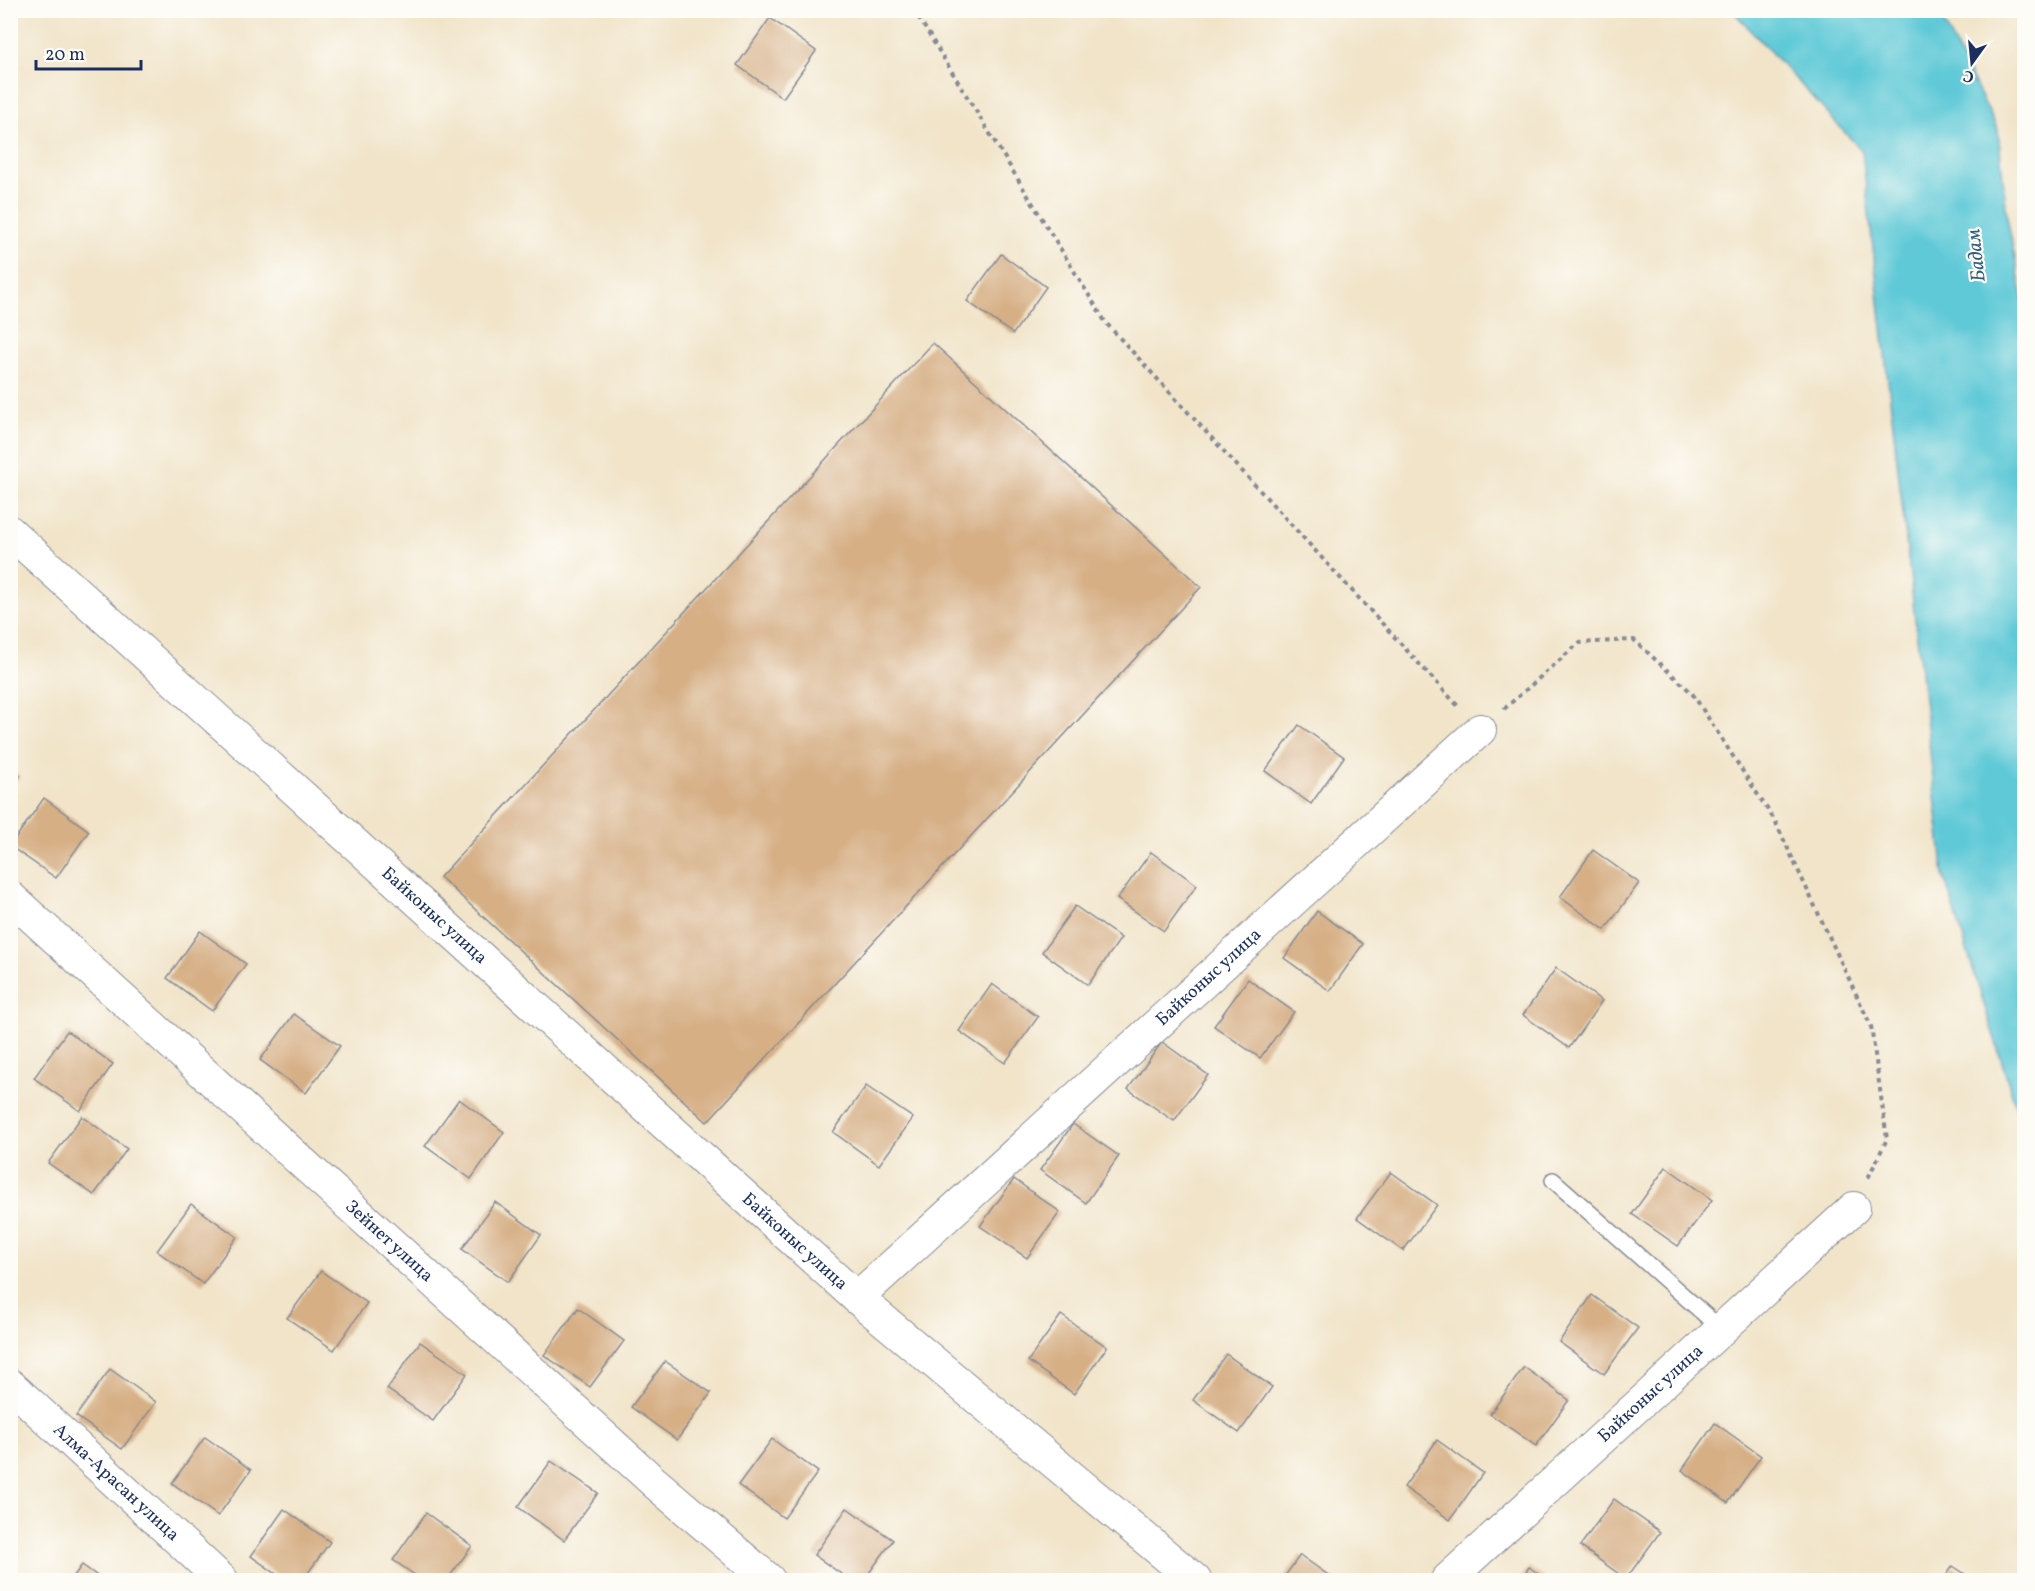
<svg xmlns="http://www.w3.org/2000/svg" width="2035" height="1591" viewBox="0 0 2035 1591" font-family="Vollkorn,serif">
  <style>
    .water { fill: #5ec9d7; stroke: #3c7c9a; stroke-width: 1.5 }
    .building { fill: #d6af85 }
    .lines { fill: none; stroke-linecap: round; stroke-linejoin: round }
    .service-casing { stroke: #868a94; stroke-width: 18 }
    .minor-casing { stroke: #868a94; stroke-width: 34 }
    .path { stroke: #868a94; stroke-width: 4; stroke-dasharray: 4.5 4.5; stroke-linecap: butt }
    .service { stroke: #fff; stroke-width: 15 }
    .minor { stroke: #fff; stroke-width: 32 }
    .labels { text-anchor: middle; dominant-baseline: central; stroke-width: 4.5; stroke-linejoin: round; paint-order: stroke }
    .street-label { font-size: 18px; fill: #1b2f5e; stroke: #fdfcf7 }
    .water-label { font-size: 20px; font-style: italic; fill: #2f5d82; stroke: #fdfcf7 }
  </style>
  <rect width="100%" height="100%" fill="#fdfcf7"/>
  <filter id="ink" filterUnits="userSpaceOnUse"><feTurbulence type="fractalNoise" baseFrequency=".0167" numOctaves="2"/><feDisplacementMap in="SourceGraphic" scale="12" xChannelSelector="R" yChannelSelector="G"/><feConvolveMatrix kernelMatrix="1 2 1 2 8 2 1 2 1" color-interpolation-filters="sRGB"/></filter>
  <filter id="wash" filterUnits="userSpaceOnUse"><feTurbulence type="fractalNoise" baseFrequency=".008" numOctaves="4" result="noise"/><feDisplacementMap in="SourceGraphic" scale="24" xChannelSelector="R" yChannelSelector="G"/><feGaussianBlur stdDeviation="1.35" result="paint"/><feColorMatrix in="noise" values="0 0 0 0 0 0 0 0 0 0 0 0 0 0 0 0 0 1.4 0 .05"/><feComposite in="paint" operator="in"/></filter>
  <g filter="url(#wash)">
    <rect width="100%" height="100%" fill="#f1e4c9"/>
    <polygon class="water" points="1733,11 1938,11 1998,130 2007,217 2024,304 2024,1133 1944,876 1862,151"/>
    <g id="blocks">
      <g class="building">
        <polygon points="770,18 816,51 783,98 737,65"/>
        <polygon points="1001,254 1046,287 1013,334 967,301"/>
        <polygon points="933,343 1201,587 707,1122 440,877"/>
        <polygon points="1299,725 1344,757 1311,804 1265,771"/>
        <polygon points="10,769 20,776 10,790"/>
        <polygon points="44,798 89,831 56,878 10,846"/>
        <polygon points="1593,850 1639,883 1605,930 1560,897"/>
        <polygon points="1151,852 1197,885 1164,931 1117,899"/>
        <polygon points="1075,906 1121,938 1088,985 1042,952"/>
        <polygon points="1317,911 1363,944 1330,991 1284,958"/>
        <polygon points="200,931 246,964 212,1011 167,978"/>
        <polygon points="1556,968 1602,1001 1569,1048 1523,1015"/>
        <polygon points="1248,979 1294,1012 1260,1058 1214,1026"/>
        <polygon points="992,984 1038,1017 1005,1063 959,1031"/>
        <polygon points="294,1014 340,1046 306,1093 260,1060"/>
        <polygon points="67,1031 113,1064 80,1111 34,1078"/>
        <polygon points="1162,1042 1208,1075 1174,1121 1128,1089"/>
        <polygon points="866,1086 913,1118 879,1165 833,1132"/>
        <polygon points="459,1099 504,1132 471,1179 425,1146"/>
        <polygon points="82,1116 127,1149 94,1195 48,1163"/>
        <polygon points="1073,1124 1119,1156 1086,1203 1040,1170"/>
        <polygon points="1666,1167 1712,1200 1678,1246 1632,1214"/>
        <polygon points="1391,1172 1437,1205 1403,1251 1357,1218"/>
        <polygon points="1014,1179 1060,1212 1027,1258 980,1226"/>
        <polygon points="495,1202 541,1235 508,1282 462,1249"/>
        <polygon points="191,1204 237,1237 203,1284 157,1251"/>
        <polygon points="321,1271 367,1303 334,1350 287,1318"/>
        <polygon points="1592,1295 1638,1328 1604,1374 1559,1342"/>
        <polygon points="578,1308 624,1341 590,1387 544,1355"/>
        <polygon points="1061,1315 1107,1347 1074,1394 1028,1361"/>
        <polygon points="420,1342 467,1374 433,1421 387,1389"/>
        <polygon points="1226,1354 1272,1387 1239,1433 1193,1400"/>
        <polygon points="665,1361 711,1393 677,1440 631,1407"/>
        <polygon points="1524,1367 1569,1400 1536,1446 1490,1414"/>
        <polygon points="110,1369 156,1402 122,1449 76,1416"/>
        <polygon points="1715,1423 1761,1456 1728,1503 1682,1470"/>
        <polygon points="205,1437 251,1470 218,1516 172,1483"/>
        <polygon points="772,1439 818,1472 784,1518 738,1485"/>
        <polygon points="1437,1440 1483,1473 1450,1520 1404,1487"/>
        <polygon points="551,1461 598,1493 564,1540 518,1507"/>
        <polygon points="1614,1499 1660,1532 1626,1579 1580,1546"/>
        <polygon points="847,1508 893,1540 864,1580 850,1580 814,1555"/>
        <polygon points="284,1509 330,1542 303,1580 285,1580 251,1556"/>
        <polygon points="426,1513 472,1546 447,1580 422,1580 393,1560"/>
        <polygon points="1300,1555 1335,1580 1282,1580"/>
        <polygon points="82,1565 103,1580 71,1580"/>
        <polygon points="1953,1566 1974,1580 1943,1580"/>
        <polygon points="1529,1567 1547,1580 1520,1580"/>
      </g>
    </g>
  </g>
  <g filter="url(#ink)">
    <use href="#blocks" fill-opacity="0" stroke="#868a94" stroke-width="1.5"/>
    <g class="lines">
      <g class="service-casing">
        <polyline id="service" points="1553,1180 1721,1329"/>
      </g>
      <g class="minor-casing">
        <g id="minor">
          <path id="s1" d="M10,532L857,1298L1195,1580"/>
          <path id="s2" d="M10,897L654,1482L769,1580"/>
          <path id="s3" d="M857,1298L1480,730"/>
          <path id="s4" d="M10,1385L222,1580"/>
          <path id="s5" d="M1447,1580L1854,1208"/>
        </g>
      </g>
      <g class="path">
        <polyline points="914,10 1106,323 1458,706"/>
        <polyline points="1504,709 1579,643 1634,640 1692,693 1775,821 1871,1026 1887,1139 1868,1178"/>
      </g>
      <use href="#service" class="service"/>
      <use href="#minor" class="minor"/>
    </g>
  </g>
  <g class="labels">
    <g class="street-label">
      <text stroke="none"><textPath href="#s1" startOffset="572">Байконыс улица</textPath></text>
      <text stroke="none"><textPath href="#s3" startOffset="476">Байконыс улица</textPath></text>
      <text stroke="none"><textPath href="#s2" startOffset="512">Зейнет улица</textPath></text>
      <text stroke="none"><textPath href="#s1" startOffset="1058">Байконыс улица</textPath></text>
      <text stroke="none"><textPath href="#s5" startOffset="276">Байконыс улица</textPath></text>
      <text stroke="none"><textPath href="#s4" startOffset="144">Алма-Арасан улица</textPath></text>
    </g>
    <g class="water-label">
      <text transform="translate(1977 255) rotate(-96)">Бадам</text>
    </g>
  </g>
  <rect width="2035" height="1591" fill="none" stroke="#fdfcf7" stroke-width="36"/>
  <g transform="translate(1972 63) rotate(195)" stroke="#fdfcf7" stroke-width="4.5" paint-order="stroke">
  <path d="M0-4.5L10 22L0 15L-10 22Z" fill="#1b2f5e"/>
  <text y="-9" font-size="16" font-weight="bold" text-anchor="middle" fill="#1b2f5e">С</text>
  </g>
  <path d="M36 60v9h105v-9" fill="none" stroke="#1b2f5e" stroke-width="3"/>
  <text x="45" y="60" font-size="18" fill="#1b2f5e" stroke="#fdfcf7" stroke-width="4.5" paint-order="stroke">20 m</text>
</svg>
